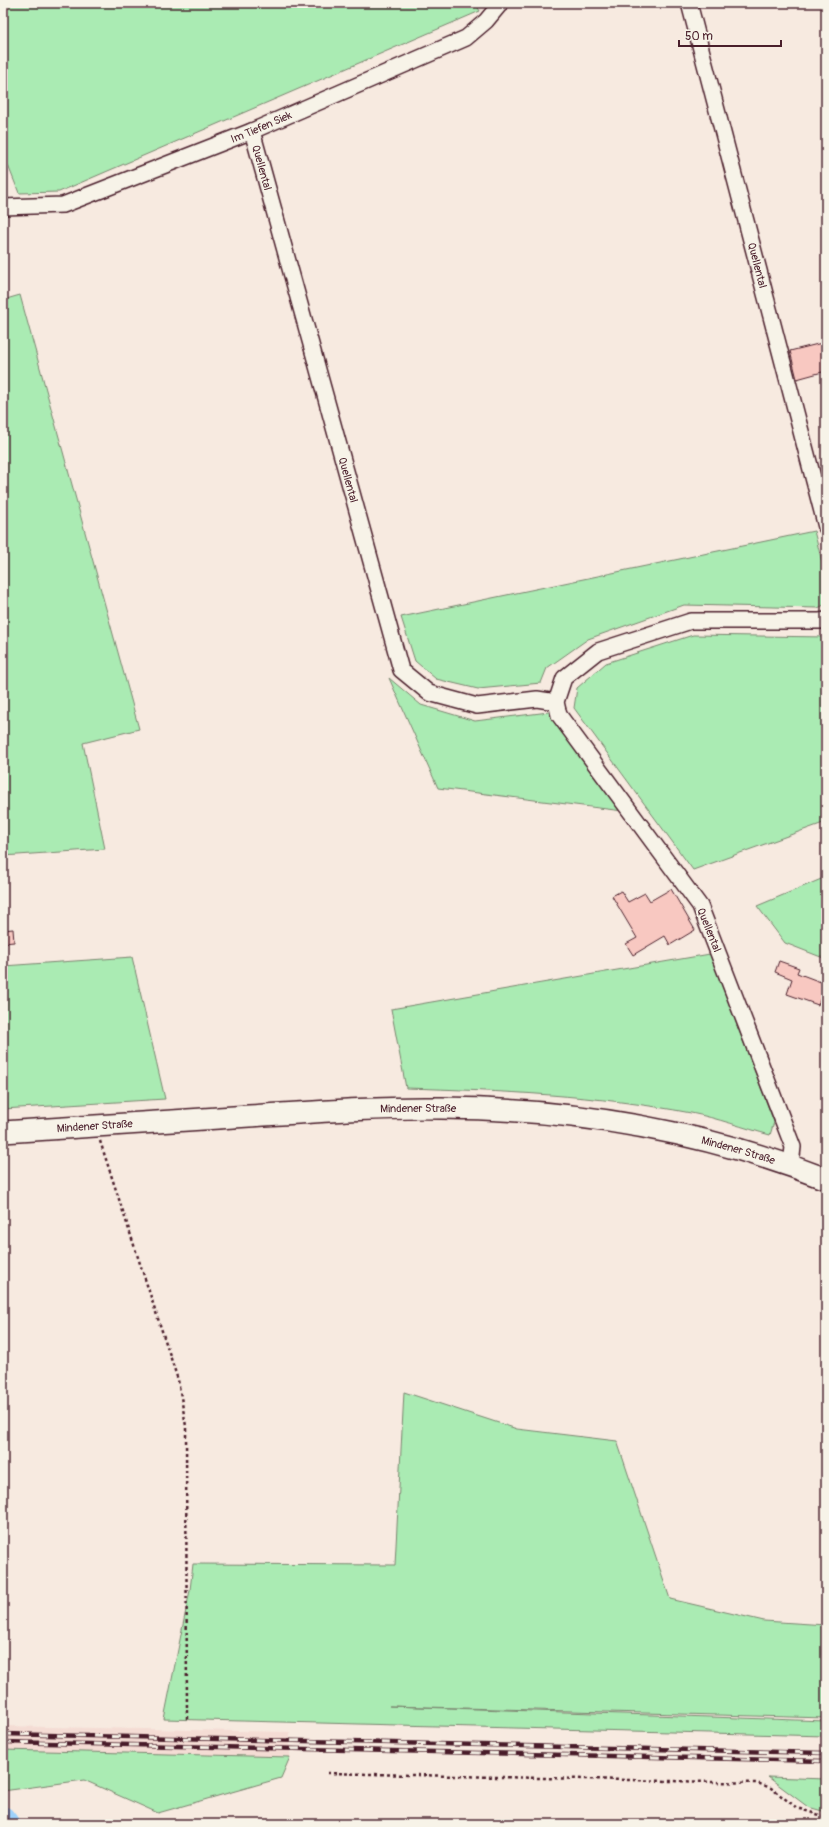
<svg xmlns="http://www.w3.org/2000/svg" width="829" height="1827" viewBox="0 0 829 1827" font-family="Pangolin,sans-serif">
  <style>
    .built { fill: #f4dcd4 }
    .green { fill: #aaebb3; stroke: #7a856f }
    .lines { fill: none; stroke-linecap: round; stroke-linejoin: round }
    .river { stroke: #9dd1fb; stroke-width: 25 }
    .building { fill: #f8c8c1; stroke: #4a1f2b }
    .minor-casing { stroke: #4a1f2b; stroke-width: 18 }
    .secondary-casing { stroke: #4a1f2b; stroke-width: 24 }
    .path { stroke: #4a1f2b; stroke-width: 2.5; stroke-dasharray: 3 3; stroke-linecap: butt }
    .minor { stroke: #f7f3e8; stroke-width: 15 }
    .secondary { stroke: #f7f3e8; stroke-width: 21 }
    .rail-casing { stroke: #4a1f2b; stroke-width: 4.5 }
    .rail { stroke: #f7f3e8; stroke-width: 3; stroke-dasharray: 9; stroke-linecap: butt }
    .labels { text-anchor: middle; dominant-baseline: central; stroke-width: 4; stroke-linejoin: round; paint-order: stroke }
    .street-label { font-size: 11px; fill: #4a1f2b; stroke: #f7f3e8 }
  </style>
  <rect width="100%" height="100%" fill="#f7eae0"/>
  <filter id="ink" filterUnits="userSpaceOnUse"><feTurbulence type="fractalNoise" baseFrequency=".025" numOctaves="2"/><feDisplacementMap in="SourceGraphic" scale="8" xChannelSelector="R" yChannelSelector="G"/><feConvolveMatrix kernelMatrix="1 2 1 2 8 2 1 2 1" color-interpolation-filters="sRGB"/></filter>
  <g filter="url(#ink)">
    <polygon class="built" points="3,1726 290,1732 290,1757 3,1750"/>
    <g class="green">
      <polygon points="3,3 475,3 480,11 59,192 19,193 3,153"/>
      <polygon points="20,295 139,729 83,743 105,849 3,856 3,300"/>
      <polygon points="814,531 826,577 826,604 818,608 684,605 588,639 547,668 541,683 478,689 436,679 415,661 401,617"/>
      <polygon points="693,635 826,637 826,822 693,870 574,708 577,688 606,663"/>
      <polygon points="389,678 421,705 475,721 549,712 623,811 438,788"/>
      <polygon points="826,877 826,959 785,943 757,906"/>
      <path d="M710,954L774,1122L770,1135C744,1128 717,1118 691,1113C597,1095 501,1091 406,1088L391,1009Z"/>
      <polygon points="132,957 165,1099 3,1109 3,966"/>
      <polygon points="404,1392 517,1429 617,1441 670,1599 764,1621 826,1625 826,1718 389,1706 826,1721 826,1736 164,1719 190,1590 193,1564 395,1565"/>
      <polygon points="3,1750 290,1757 281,1778 158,1813 84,1780 3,1791"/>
      <polygon points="768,1777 826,1779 826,1812 808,1807"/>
    </g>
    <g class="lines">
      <polyline class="river" points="3,1819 7,1824"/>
    </g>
    <g class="building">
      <polygon points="826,342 826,371 797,379 790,351"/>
      <polygon points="671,889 695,930 670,945 665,936 633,955 626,944 637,938 612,896 621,891 628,902 645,893 650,901"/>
      <polygon points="13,929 14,942 3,943 3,930"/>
      <polygon points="779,961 799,968 797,973 826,984 818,1005 787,994 792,979 775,972"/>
    </g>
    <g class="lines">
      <g class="minor-casing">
        <g id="minor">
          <path id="s1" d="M689,3L826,527"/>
          <path id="s2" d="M252,131L401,670L429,693L477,706L537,699L556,702"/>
          <path id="s3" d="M3,207L63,205L252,131L466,38L486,21L501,3"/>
          <polyline points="791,1165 793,1147 700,906 559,715 556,702 564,678 598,651 691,621 820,621 826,620"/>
        </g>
      </g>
      <g class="secondary-casing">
        <g id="secondary">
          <path id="s4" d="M3,1132C85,1126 167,1121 249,1116C313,1112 377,1107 441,1108C572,1109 704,1131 826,1179"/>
        </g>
      </g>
      <g class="path">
        <polyline points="100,1141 178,1380 186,1426 187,1721"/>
        <polyline points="327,1773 757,1783 771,1788 797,1808 826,1817"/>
      </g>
      <use href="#minor" class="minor"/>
      <use href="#secondary" class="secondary"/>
      <g class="rail-casing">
        <g id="rail">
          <polyline points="3,1734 826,1753"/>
          <polyline points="3,1742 826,1761"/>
        </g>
      </g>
      <use href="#rail" class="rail"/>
    </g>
  </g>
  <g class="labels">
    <g class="street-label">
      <text stroke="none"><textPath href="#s3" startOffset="273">Im Tiefen Siek</textPath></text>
      <text stroke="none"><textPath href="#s2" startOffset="38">Quellental</textPath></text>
      <text stroke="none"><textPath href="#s1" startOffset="271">Quellental</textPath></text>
      <text stroke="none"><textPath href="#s2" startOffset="362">Quellental</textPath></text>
      <text transform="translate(709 930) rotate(68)">Quellental</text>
      <text stroke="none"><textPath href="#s4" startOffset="416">Mindener Straße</textPath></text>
      <text stroke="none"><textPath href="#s4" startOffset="92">Mindener Straße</textPath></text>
      <text stroke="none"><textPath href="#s4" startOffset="740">Mindener Straße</textPath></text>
    </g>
  </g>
  <rect width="829" height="1827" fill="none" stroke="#f7f3e8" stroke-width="16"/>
  <rect x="8" y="8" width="813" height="1811" fill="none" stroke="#4a1f2b" stroke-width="1.5" filter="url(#ink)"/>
  <path d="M679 40v6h102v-6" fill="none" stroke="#4a1f2b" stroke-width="2"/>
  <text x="685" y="40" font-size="12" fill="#4a1f2b" stroke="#f7f3e8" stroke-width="3" paint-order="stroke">50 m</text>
</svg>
